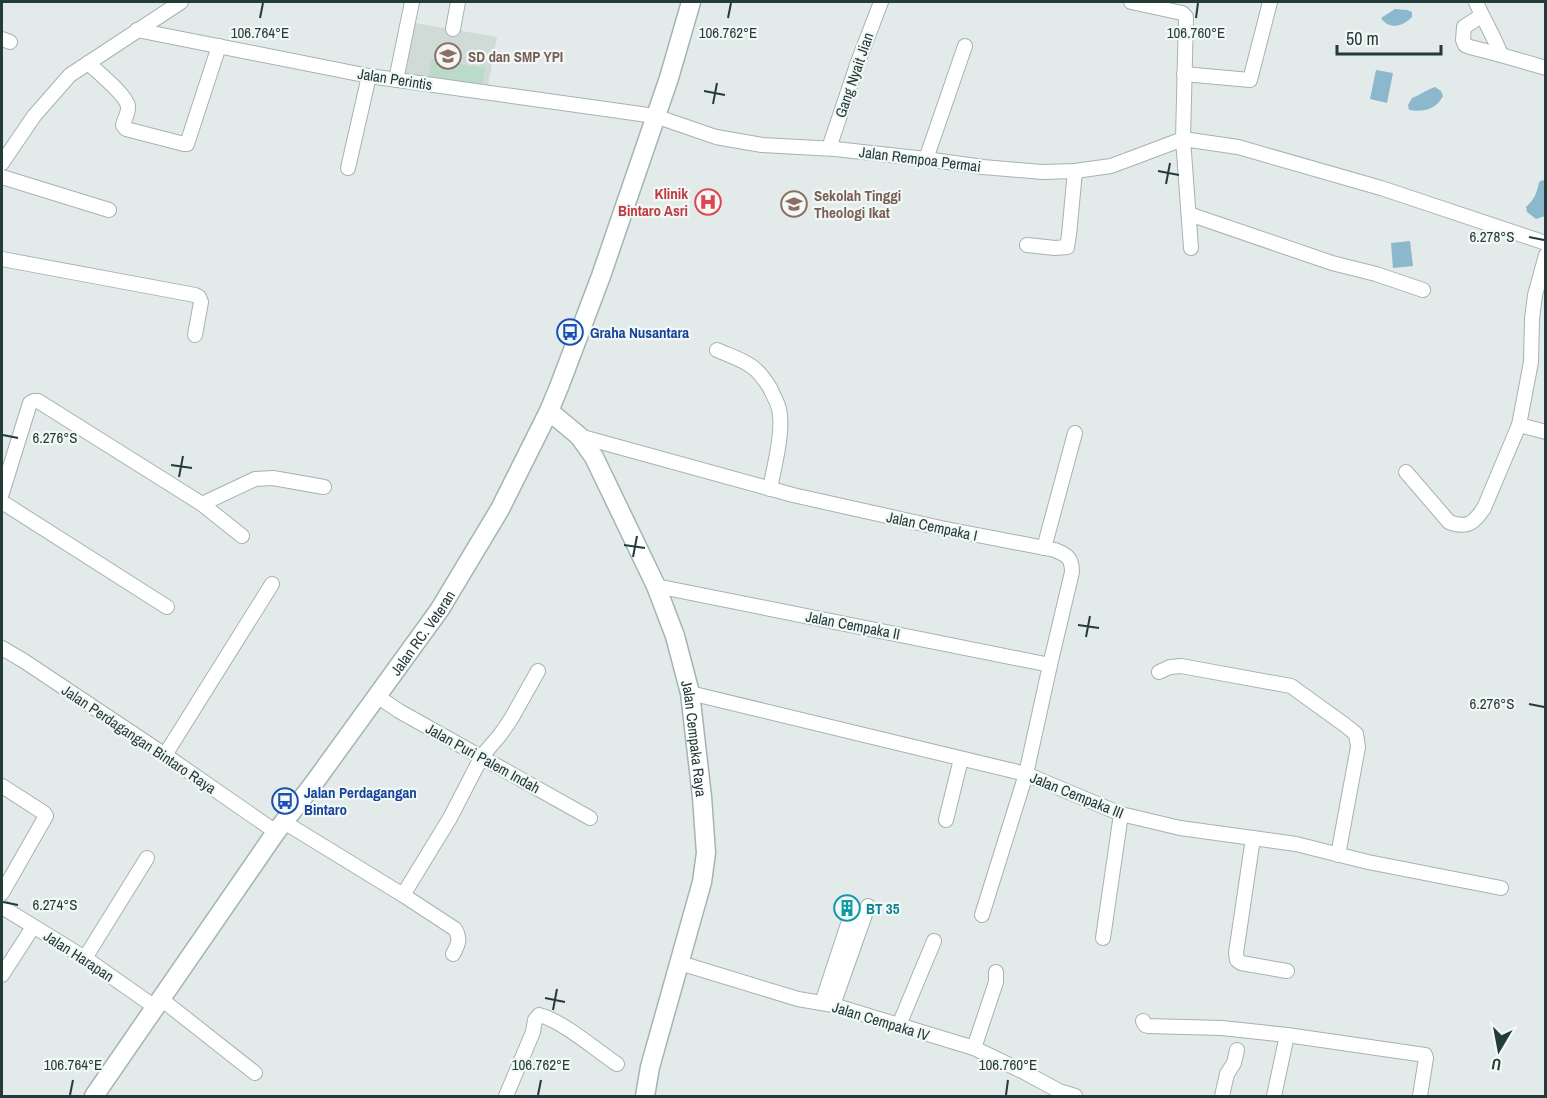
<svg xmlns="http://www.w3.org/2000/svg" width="1547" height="1098" viewBox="0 0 1547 1098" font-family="'Archivo Narrow',sans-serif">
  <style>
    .built { fill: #d0dbd8 }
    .green { fill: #bbdbca }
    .water { fill: #8cb8ce }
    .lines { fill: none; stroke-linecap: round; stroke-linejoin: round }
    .street-casing { stroke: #a5b3b1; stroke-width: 16 }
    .secondary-casing { stroke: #a1b6b2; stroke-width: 21 }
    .street { stroke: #fff; stroke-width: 14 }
    .secondary { stroke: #fff; stroke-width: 18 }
    .ticks { fill: none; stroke: #233b39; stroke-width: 2 }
    .labels { text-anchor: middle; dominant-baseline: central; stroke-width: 4.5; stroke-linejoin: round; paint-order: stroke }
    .education-label { font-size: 15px; font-weight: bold; fill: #785e54; stroke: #f2f8f6; text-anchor: start }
    .street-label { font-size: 15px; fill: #233b39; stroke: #f2f8f6 }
    .health-label { font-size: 15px; font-weight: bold; fill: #be3a42; stroke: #f2f8f6; text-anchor: end }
    .transit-label { font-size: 15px; font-weight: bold; fill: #164399; stroke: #f2f8f6; text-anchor: start }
    .culture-label { font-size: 15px; font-weight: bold; fill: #0d838f; stroke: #f2f8f6; text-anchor: start }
    .ticks-label { font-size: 15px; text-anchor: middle; fill: #233b39; stroke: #f2f8f6; stroke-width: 4.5; stroke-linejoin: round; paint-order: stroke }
  </style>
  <rect width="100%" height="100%" fill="#e2ebe9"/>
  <polygon class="built" points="409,22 497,37 487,91 400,76"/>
  <polygon class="green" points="431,59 485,68 482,85 429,76"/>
  <g class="water">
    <path d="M1395,9L1407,10L1412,12V17C1402,27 1389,30 1381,18Z"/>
    <polygon points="1376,70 1393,73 1387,103 1370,99"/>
    <path d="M1435,87L1441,91L1443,96C1436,110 1423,112 1409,110L1408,105L1412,98C1420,95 1426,90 1435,87Z"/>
    <path d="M1543,180L1545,181V216L1536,219L1527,212L1526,207C1534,200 1537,193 1539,182Z"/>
    <polygon points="1410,241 1413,266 1393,268 1391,243"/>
  </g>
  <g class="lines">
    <g class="street-casing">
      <g id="street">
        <polyline points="1131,2 1182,13 1186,17 1183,139 1191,248"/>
        <path d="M1476,2C1483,19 1494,36 1501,55"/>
        <polyline points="1481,16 1464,27 1463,40 1465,45 1470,47 1501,55 1546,68"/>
        <polyline points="453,29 458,2"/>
        <polyline points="137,30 369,76 655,116 716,137 762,145 835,149 926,159 983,167 1042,172 1075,171 1111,166 1183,139 1238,147 1381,188 1546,243"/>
        <polyline points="2,39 10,42"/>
        <path d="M88,63C97,71 126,95 128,106C129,112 124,120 123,125L126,129L184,144H187L219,46"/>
        <polyline points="1184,74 1250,80 1270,2"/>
        <polyline points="396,80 412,2"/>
        <polyline points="829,148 858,62 881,2"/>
        <polyline points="926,159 965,46"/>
        <polyline points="2,163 34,116 70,75 181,2"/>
        <polyline points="348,168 369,76"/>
        <polyline points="2,177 109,210"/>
        <polyline points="1189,214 1332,263 1376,274 1423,290"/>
        <polyline points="1027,245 1055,248 1067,247 1069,235 1075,171"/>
        <polyline points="1546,255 1535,295 1532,319 1531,362 1519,425 1546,432"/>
        <polyline points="2,259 195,295 199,297 201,302 195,335"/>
        <path d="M717,350C728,355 741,359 751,366C759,371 765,380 770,388C773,395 777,401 779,409C784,431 774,467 770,489"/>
        <path d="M579,436L793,495L941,528L1055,550C1067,555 1072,558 1072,572L1050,665L1026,774L982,915"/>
        <path d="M1406,472L1449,522C1467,529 1474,523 1484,508L1519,425"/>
        <polyline points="2,493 30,403 34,401 38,401 202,504 242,536"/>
        <polyline points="2,502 167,607"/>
        <polyline points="202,504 255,479 273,478 324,487"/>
        <polyline points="1044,548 1075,433"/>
        <polyline points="656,586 1050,665"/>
        <polyline points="2,648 24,661 165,755 276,832"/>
        <polyline points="1159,672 1170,667 1181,666 1291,686 1345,725 1356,734 1358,747 1338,855"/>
        <polyline points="690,693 1026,774 1121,814 1180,828 1296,844 1368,862 1501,888"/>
        <polyline points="377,696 399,711 590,818"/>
        <polyline points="165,755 272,584"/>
        <polyline points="2,786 44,813 46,816 2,893"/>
        <polyline points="946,820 961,759"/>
        <path d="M284,822L403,895L455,929C461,939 458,945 453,954"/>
        <polyline points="1253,838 1236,953 1237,960 1241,963 1287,971"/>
        <polyline points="403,895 450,818 482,756 500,735 511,719 538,671"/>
        <polyline points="2,907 85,958 155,1007"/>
        <polyline points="1103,938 1121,814"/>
        <polyline points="85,958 147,858"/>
        <polyline points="680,963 798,999 833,1005 974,1048 1024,1072 1059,1091 1075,1096"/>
        <polyline points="2,975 33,927"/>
        <polyline points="161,999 255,1073"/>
        <polyline points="822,1003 851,915 863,920"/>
        <polyline points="833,1005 868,906"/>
        <polyline points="1143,1021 1145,1025 1148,1026 1222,1028 1287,1035"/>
        <polyline points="899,1025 934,941"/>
        <polyline points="974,1048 996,982 996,972"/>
        <path d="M506,1096L533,1032L535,1020L539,1015C563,1021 596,1050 617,1064"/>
        <polyline points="1222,1096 1227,1074 1234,1063 1237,1050"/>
        <polyline points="1274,1096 1287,1035 1425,1055 1426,1058 1420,1096"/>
      </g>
    </g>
    <g class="secondary-casing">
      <g id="secondary">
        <path id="s1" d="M549,411L579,436L594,457L656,586L675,636L690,693L702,797L706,853L702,882L650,1067L645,1096"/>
        <path id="s2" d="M94,1096L276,832L314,783L440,609L500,509L549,411L559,387L601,276L669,78L691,2"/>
      </g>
    </g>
    <use href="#street" class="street"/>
    <use href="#secondary" class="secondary"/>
  </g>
  <path class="ticks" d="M260,18L263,3M728,18L731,3M1196,18L1198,3M704,91L725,95M713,104L717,83M1158,171L1179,175M1166,184L1170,163M1529,237L1544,240M3,435L18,438M171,465L192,468M179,477L183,456M624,545L645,548M633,557L637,536M1078,625L1099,628M1086,637L1090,616M1529,704L1544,707M3,902L18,905M545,998L565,1002M553,1010L557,989M70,1095L73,1080M538,1095L541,1080M1006,1095L1008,1080"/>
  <defs>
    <g id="school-ring" transform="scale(1.35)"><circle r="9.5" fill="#f2f8f6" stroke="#8d6e63" stroke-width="1.5"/><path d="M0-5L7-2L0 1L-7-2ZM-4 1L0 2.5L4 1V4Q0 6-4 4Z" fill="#8d6e63"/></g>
    <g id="hospital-ring" transform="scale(1.35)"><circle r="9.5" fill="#f2f8f6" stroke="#e0444e" stroke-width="1.5"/><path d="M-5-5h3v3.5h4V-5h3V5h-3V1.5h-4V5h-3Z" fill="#e0444e"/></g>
    <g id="university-ring" transform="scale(1.35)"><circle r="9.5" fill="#f2f8f6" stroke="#8d6e63" stroke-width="1.5"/><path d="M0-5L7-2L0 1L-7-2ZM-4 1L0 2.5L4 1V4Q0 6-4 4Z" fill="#8d6e63"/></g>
    <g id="bus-ring" transform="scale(1.35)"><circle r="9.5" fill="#f2f8f6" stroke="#1a4fb4" stroke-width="1.5"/><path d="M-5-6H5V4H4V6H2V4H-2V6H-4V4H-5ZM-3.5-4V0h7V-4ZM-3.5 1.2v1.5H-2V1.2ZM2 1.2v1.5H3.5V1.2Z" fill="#1a4fb4"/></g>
    <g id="building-ring" transform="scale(1.35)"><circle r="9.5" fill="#f2f8f6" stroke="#0f9aa8" stroke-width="1.5"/><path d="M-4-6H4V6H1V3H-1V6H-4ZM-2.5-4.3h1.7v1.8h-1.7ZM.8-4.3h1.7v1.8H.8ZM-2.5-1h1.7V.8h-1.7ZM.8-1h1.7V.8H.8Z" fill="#0f9aa8"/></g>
  </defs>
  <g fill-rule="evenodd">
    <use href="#school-ring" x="448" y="56"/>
    <use href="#hospital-ring" x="708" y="202"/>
    <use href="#university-ring" x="794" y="204"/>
    <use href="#bus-ring" x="570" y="332"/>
    <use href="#bus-ring" x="285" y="801"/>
    <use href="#building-ring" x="847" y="908"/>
  </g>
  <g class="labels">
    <g class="education-label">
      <text x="468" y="56">SD dan SMP YPI</text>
      <text x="814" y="195">Sekolah Tinggi<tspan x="814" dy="17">Theologi Ikat</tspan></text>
    </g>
    <g class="street-label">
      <text transform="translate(854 75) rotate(-71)">Gang Nyait Jian</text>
      <text transform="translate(395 79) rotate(9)">Jalan Perintis</text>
      <text transform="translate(920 159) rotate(7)">Jalan Rempoa Permai</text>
      <text transform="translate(932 526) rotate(12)">Jalan Cempaka I</text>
      <text transform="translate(853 625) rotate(11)">Jalan Cempaka II</text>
      <text stroke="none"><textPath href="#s2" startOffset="568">Jalan RC. Veteran</textPath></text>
      <text transform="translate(139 739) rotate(34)">Jalan Perdagangan Bintaro Raya</text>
      <text stroke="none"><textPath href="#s1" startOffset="366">Jalan Cempaka Raya</textPath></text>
      <text transform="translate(483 758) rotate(29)">Jalan Puri Palem Indah</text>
      <text transform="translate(1077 795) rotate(22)">Jalan Cempaka III</text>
      <text transform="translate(79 956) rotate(33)">Jalan Harapan</text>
      <text transform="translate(881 1021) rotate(17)">Jalan Cempaka IV</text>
    </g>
    <g class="health-label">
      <text x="688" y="193">Klinik<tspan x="688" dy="17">Bintaro Asri</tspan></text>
    </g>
    <g class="transit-label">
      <text x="590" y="332">Graha Nusantara</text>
      <text x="304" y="792">Jalan Perdagangan<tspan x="304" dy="17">Bintaro</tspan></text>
    </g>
    <g class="culture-label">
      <text x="866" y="908">BT 35</text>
    </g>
  </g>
  <g class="ticks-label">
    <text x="260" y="38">106.764°E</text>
    <text x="728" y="38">106.762°E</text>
    <text x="1196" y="38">106.760°E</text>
    <text x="1492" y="242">6.278°S</text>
    <text x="55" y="443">6.276°S</text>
    <text x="1492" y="709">6.276°S</text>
    <text x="55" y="910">6.274°S</text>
    <text x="73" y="1070">106.764°E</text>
    <text x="541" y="1070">106.762°E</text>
    <text x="1008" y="1070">106.760°E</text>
  </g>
  <rect width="1547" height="1098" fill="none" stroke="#233b39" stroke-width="6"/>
  <g transform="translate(1499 1050) rotate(190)" stroke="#f2f8f6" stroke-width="4.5" paint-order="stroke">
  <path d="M0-4.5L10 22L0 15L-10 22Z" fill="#233b39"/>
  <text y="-9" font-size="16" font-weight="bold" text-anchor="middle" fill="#233b39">U</text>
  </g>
  <path d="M1337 45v9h104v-9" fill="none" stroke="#233b39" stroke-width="3"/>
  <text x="1346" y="45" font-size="18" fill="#233b39" stroke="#f2f8f6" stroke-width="4.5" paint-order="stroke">50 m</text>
</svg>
